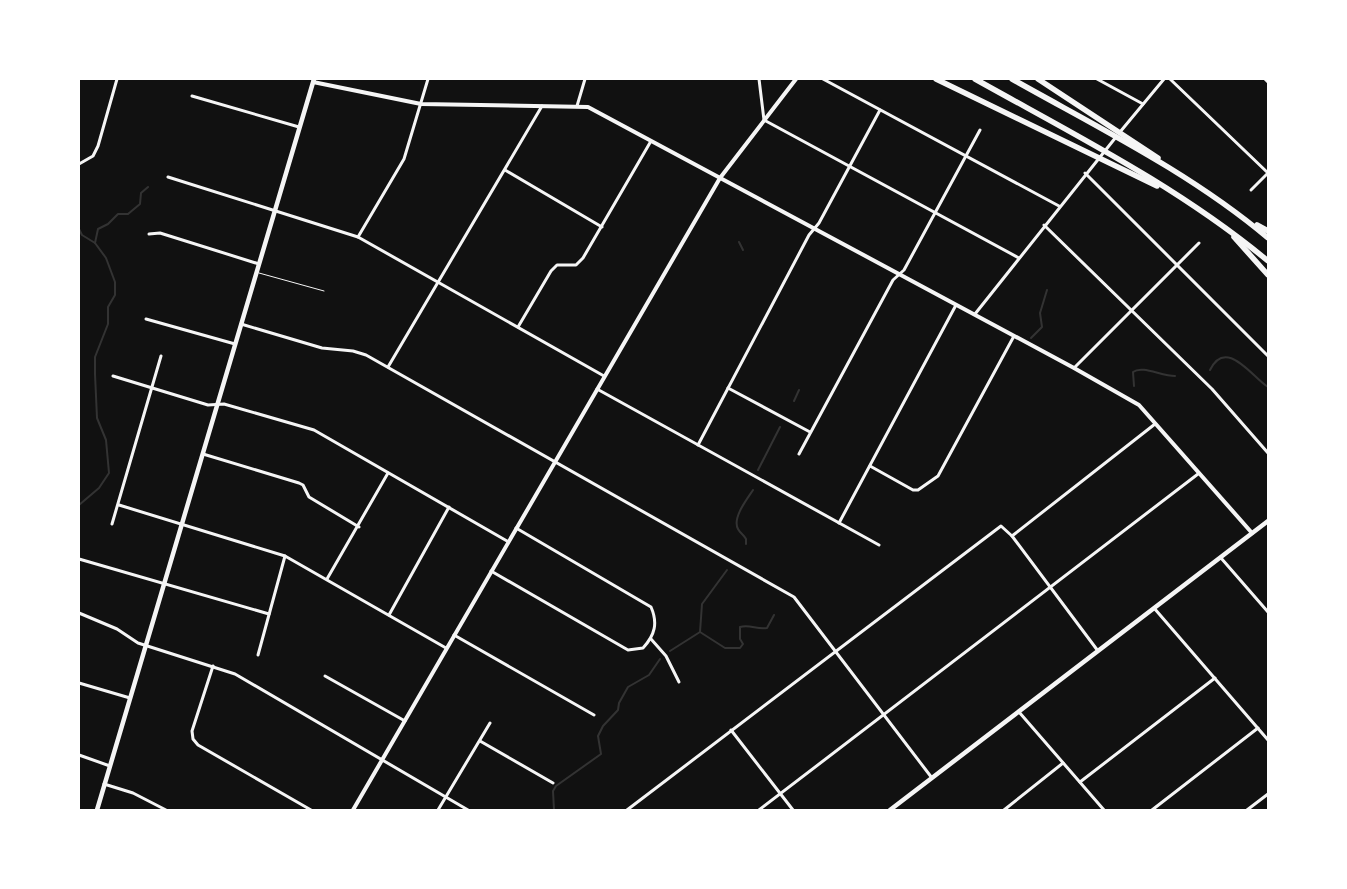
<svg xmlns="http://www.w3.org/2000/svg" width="1347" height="889" viewBox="0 0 1347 889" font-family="'Fira Sans',sans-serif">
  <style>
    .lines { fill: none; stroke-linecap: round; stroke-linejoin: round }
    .stream { stroke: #333; stroke-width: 2 }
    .service { stroke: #f5f5f5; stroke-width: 1 }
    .minor { stroke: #f5f5f5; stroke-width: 3 }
    .tertiary { stroke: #f5f5f5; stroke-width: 4 }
    .secondary { stroke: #f5f5f5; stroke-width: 4.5 }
    .motorway { stroke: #f5f5f5; stroke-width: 5.5 }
  </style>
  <rect width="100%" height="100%" fill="#111"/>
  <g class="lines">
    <g class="stream">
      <polyline points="79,229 82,235 95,243"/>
      <polyline points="739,242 743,250"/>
      <polyline points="1031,338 1042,327 1040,313 1047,290"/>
      <path d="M1210,370C1226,337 1252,377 1268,387"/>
      <path d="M1134,386L1133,372C1142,365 1161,376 1175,376"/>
      <polyline points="794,401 799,390"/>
      <polyline points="758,470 780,427"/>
      <polyline points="79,505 99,488 109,473 106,440 97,418 95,374 95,357 108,324 108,307 115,295 115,282 106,258 95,243 98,229 108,224 118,214 128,214 140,204 141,193 148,187"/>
      <path d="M746,544V539C744,535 740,533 738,529C732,518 747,499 753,490"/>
      <path d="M700,632L725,648H740L743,644L740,639V627C750,624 757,630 767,628L774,615"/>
      <polyline points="700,632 702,604 727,570"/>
      <polyline points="670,651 700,632"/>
      <polyline points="554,810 553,791 556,786 601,754 598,736 603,726 618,710 619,703 628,687 649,675 660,659"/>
    </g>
    <polyline class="service" points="259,273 324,291"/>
    <g class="minor">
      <polyline points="759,79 764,120 1019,258"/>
      <polyline points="823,79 1059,206"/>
      <polyline points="1097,79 1143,104"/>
      <polyline points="1170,79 1268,173"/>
      <polyline points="1265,79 1268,82"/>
      <polyline points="192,96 299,127"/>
      <polyline points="577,106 585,79"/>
      <polyline points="1120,132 1164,79"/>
      <polyline points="79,164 93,156 98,146 117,79"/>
      <polyline points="505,170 602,227"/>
      <polyline points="1085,173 1268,356"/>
      <polyline points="168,177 358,237 604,376"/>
      <polyline points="1251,190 1268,173"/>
      <polyline points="1044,225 1212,389 1268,453"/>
      <polyline points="149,234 160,233 259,264"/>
      <polyline points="358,237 404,159 428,79"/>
      <polyline points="975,314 1116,137"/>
      <polyline points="146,319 235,344"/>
      <polyline points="241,324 322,348 353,351 366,355 794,597 932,778"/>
      <polyline points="518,327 551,271 557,265 576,265 583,258 651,141"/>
      <polyline points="388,367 542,106"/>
      <polyline points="1074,368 1199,243"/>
      <polyline points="113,376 208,405 224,404 314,430 507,541"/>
      <polyline points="728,388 810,432"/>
      <polyline points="597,389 879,545"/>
      <polyline points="698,445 809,235 819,223 880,110"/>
      <polyline points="203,454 299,483 303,485 309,497 359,527"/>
      <polyline points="799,454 893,280 904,270 980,130"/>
      <polyline points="870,466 913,490 918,490 938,476 1014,336"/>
      <polyline points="119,505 285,556 446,648"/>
      <polyline points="839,523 956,305"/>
      <polyline points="112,524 161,356"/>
      <polyline points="1012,536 1098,651"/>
      <polyline points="1221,558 1268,612"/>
      <polyline points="79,559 269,614"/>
      <path d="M491,571L628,650L643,648C655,635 658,623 651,607L516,528"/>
      <polyline points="327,579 388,473"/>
      <polyline points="1154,608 1268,740"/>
      <polyline points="79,613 117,629 138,643 235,674 468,810"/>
      <polyline points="389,615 449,507"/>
      <polyline points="454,635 594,715"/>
      <polyline points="651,639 666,656 679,682"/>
      <polyline points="258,655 285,556"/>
      <polyline points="213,666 192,731 193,739 198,745 311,810"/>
      <polyline points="325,676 405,721"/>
      <polyline points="79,683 130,698"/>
      <polyline points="1019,712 1104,810"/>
      <polyline points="731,730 793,810"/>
      <polyline points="480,741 553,783"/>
      <polyline points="79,755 110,766"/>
      <polyline points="1080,782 1215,678"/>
      <polyline points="104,784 133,793 166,810"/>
      <polyline points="438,810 490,723"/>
      <polyline points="627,810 1001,526 1012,536 1155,424"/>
      <polyline points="759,810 1198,474"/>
      <polyline points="1004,810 1063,763"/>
      <polyline points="1152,810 1258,728"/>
      <polyline points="1247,810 1268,794"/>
    </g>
    <g class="tertiary">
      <polyline points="313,82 421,104 588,107 1074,368 1139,405 1252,533"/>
      <polyline points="353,810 720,178 796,79"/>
    </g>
    <g class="secondary">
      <polyline points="97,810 314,79"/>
      <polyline points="890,810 1268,521"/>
    </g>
    <g class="motorway">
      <polyline points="936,79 1157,186"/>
      <path d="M975,79C1075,135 1179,187 1268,261"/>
      <path d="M1012,79C1099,128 1191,173 1268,238"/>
      <polyline points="1038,79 1158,158"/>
      <polyline points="1257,225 1268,231"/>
      <polyline points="1234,237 1268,275"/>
    </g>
  </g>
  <rect width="1347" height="889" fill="none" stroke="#ffffff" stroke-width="160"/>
</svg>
